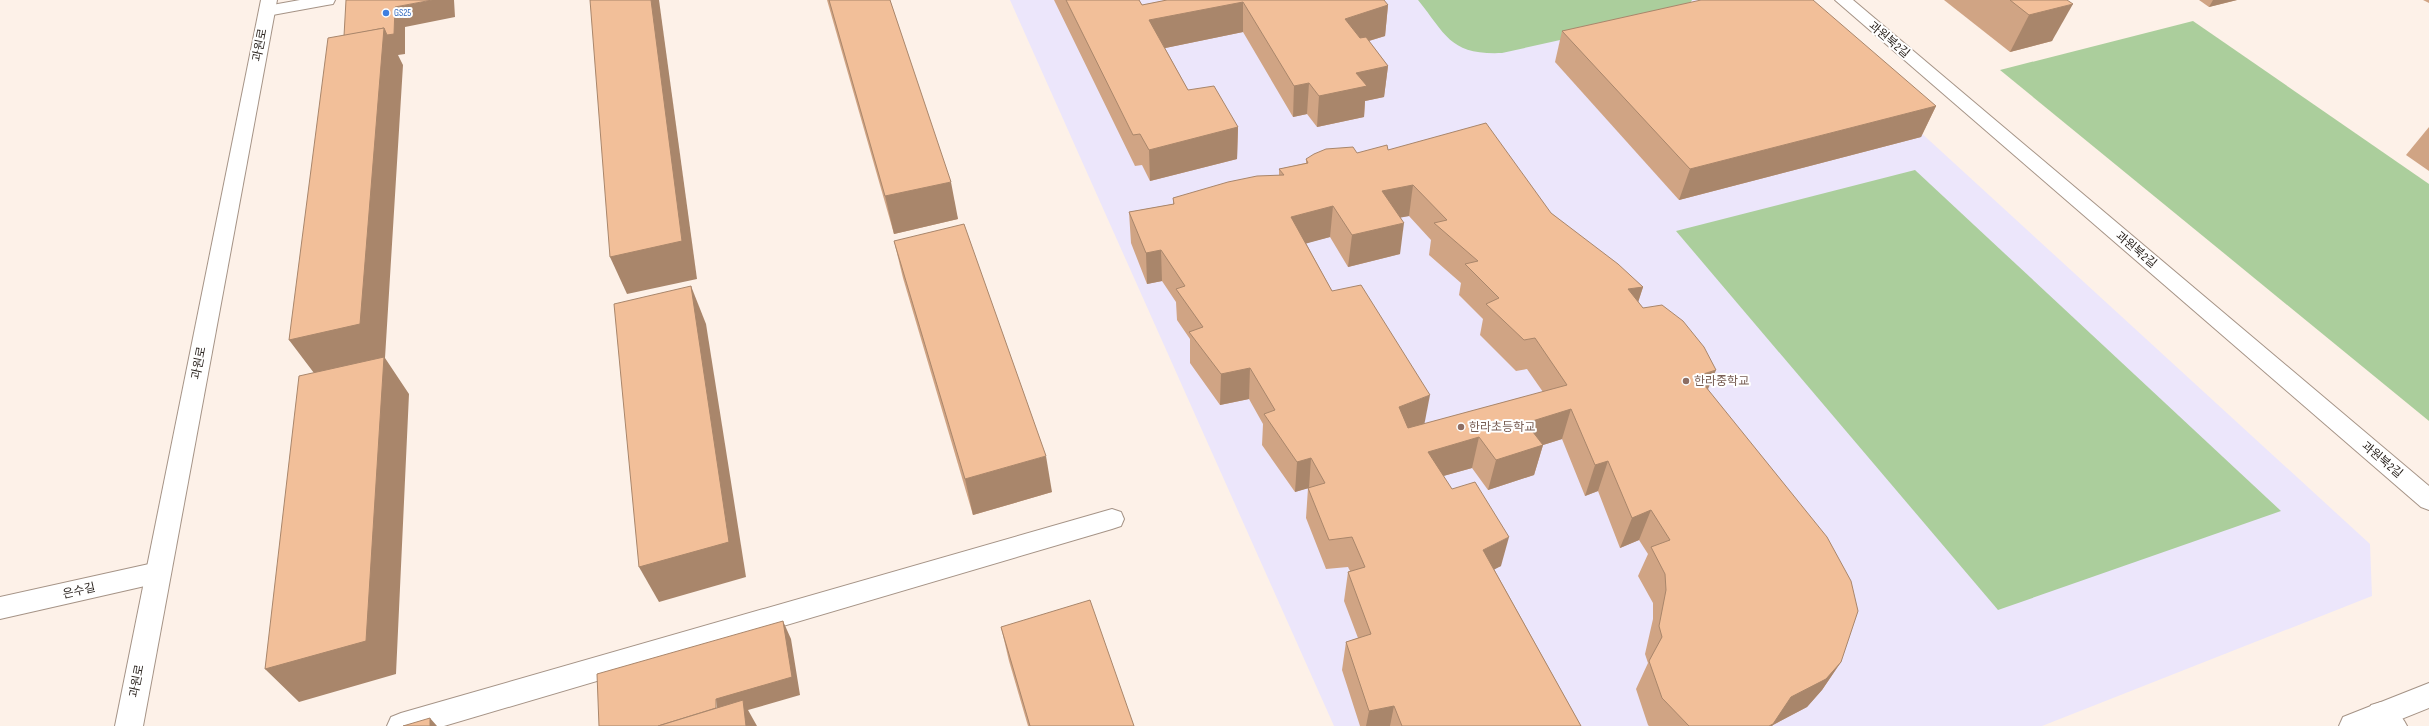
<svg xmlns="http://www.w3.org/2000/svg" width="2429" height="726" viewBox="0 0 2429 726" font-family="'Sofia Sans Condensed','Noto Sans KR',sans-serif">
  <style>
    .education { fill: #ece6fb }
    .green { fill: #abce9c }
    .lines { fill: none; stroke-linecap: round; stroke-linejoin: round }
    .service-casing { stroke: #a59386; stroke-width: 2 }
    .minor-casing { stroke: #a59386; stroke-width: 2 }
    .secondary-casing { stroke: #a59386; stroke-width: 2 }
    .service { fill: #fff; fill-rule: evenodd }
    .minor { fill: #fff; fill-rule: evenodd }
    .secondary { fill: #fff; fill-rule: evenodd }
    .wall { fill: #d0a484; fill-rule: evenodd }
    .shaded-wall { fill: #a9866b }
    .building { fill: #f2bf99; stroke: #a9866b; fill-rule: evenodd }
    .shop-dot { fill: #3f7fe0; stroke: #fff; stroke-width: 1.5 }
    .education-dot { fill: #8d6e63; stroke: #fff; stroke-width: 1.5 }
    .labels { text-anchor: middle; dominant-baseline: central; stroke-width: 4; stroke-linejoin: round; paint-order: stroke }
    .far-shop-label { font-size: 10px; fill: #366cbe; stroke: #fff; text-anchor: start }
    .street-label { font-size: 12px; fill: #261f1a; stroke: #fff }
    .education-label { font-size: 12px; fill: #785e54; stroke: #fff; text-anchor: start }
  </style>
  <rect width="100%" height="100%" fill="#fdf1e8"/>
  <polygon class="education" points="1010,0 1776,0 2370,544 2372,596 2042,726 1334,726"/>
  <g class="green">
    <path d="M1418,0H1692L1689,6L1619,27L1502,53C1450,55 1447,36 1418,0Z"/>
    <polygon points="2193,21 2429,184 2429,421 2000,70"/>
    <polygon points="1915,170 2281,511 1998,610 1676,231"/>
  </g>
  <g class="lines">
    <g class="service-casing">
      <g id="service">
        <polygon points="300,0 335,0 333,4 327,5 267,16 261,15 259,11 261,7"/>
        <polygon points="1112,509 1121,512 1124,519 1121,526 1112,529 444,726 387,726 391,717 401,713"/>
      </g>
    </g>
    <g class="minor-casing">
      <g id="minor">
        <polygon points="158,562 167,565 171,573 167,581 0,619 0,597"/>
        <path d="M2381,702C2393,706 2401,714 2407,726H2375L2367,714L2371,705Z"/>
      </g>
    </g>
    <g class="secondary-casing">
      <g id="secondary">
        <polygon points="261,0 277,0 143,726 115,726"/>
        <polygon points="1835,0 1853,0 2429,486 2429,510 2421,507"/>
        <polygon points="2429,683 2429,708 2384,726 2339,726 2343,717"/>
      </g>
    </g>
    <use href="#service" class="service"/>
    <use href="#minor" class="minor"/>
    <use href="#secondary" class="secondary"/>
  </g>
  <g class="wall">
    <polygon points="827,0 890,0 958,219 894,234"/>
    <polygon points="1054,0 1139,0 1142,5 1167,0 1388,5 1385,36 1369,41 1388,66 1384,97 1365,101 1364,117 1317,127 1307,114 1293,117 1243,32 1165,48 1188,90 1238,127 1237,159 1150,181 1142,165 1135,166"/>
    <polygon points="1944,0 2067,0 2052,41 2010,52"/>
    <polygon points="2199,0 2237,0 2209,7"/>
    <polygon points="2423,0 2429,0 2429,3"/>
    <polygon points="1562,31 1936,106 1921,137 1679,200 1555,62"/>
    <polygon points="2429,127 2429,171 2406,155"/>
    <path d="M1388,150L1551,213L1643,287L1638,302L1708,389L1841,662L1822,690L1807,707L1773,725L1772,726H1649L1648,725L1636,689L1648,663L1645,654L1653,619V603L1638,576L1648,554L1639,540L1620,548L1598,491L1585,496L1562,439L1543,445L1534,475L1488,490L1472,468L1443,476L1501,566L1494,569L1581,726H1360L1342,670L1346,642L1358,638L1344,601L1348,572L1350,571L1348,567L1326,569L1306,518L1308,488L1295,492L1262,445L1263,424L1249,399L1220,405L1190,363V339L1177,320L1176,302L1162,281L1147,284L1131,243L1129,212L1173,204V198L1279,175V169L1306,163V159ZM1409,216L1431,240L1429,255L1461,283L1459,295L1483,319L1480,335L1516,371L1527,369L1543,392L1425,424L1332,291L1306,243L1330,237L1348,267L1400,254L1401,217Z"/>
    <polygon points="894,241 1052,492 973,515 903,278"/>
    <polygon points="1001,627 1134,726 1028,726 1009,661"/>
  </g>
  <g class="shaded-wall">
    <polygon points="432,0 454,0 455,17 405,27 405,54 398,55 403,65 385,358 409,394 396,674 299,702 265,669 317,377 289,340 384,28 395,7"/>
    <polygon points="651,0 659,0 697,279 627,294 610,257"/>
    <polygon points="2213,0 2237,0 2209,7"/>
    <polygon points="1243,2 1243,32 1151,51 1149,20"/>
    <polygon points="2073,4 2052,41 2010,52 2029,15"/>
    <polygon points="1388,5 1385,36 1342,49 1345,19"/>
    <polygon points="1388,66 1384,97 1365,101 1364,117 1317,127 1319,96 1356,73"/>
    <polygon points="1309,83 1307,114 1293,117 1294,86"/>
    <polygon points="1936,106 1921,137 1679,200 1690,169"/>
    <polygon points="1238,127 1237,159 1150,181 1149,150"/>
    <polygon points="951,182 958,219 894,234 885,196"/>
    <polygon points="1413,185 1409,216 1378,222 1382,191"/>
    <polygon points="1333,206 1330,237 1290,248 1291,217"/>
    <polygon points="1404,223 1400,254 1348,267 1352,235"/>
    <polygon points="1161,250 1162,281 1147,284 1146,253"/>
    <polygon points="691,286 706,324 746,577 659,602 639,567"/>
    <polygon points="1643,287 1633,318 1628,289"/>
    <polygon points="1250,368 1249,399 1220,405 1221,374"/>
    <polygon points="1716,370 1703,401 1697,376"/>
    <polygon points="1430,395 1424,426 1395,437 1399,407"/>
    <polygon points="1571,409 1562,439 1543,445 1534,475 1488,490 1496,460 1526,423"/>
    <polygon points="1479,437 1472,468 1422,482 1428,452"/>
    <polygon points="1046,456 1052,492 973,515 965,479"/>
    <polygon points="1311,458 1309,488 1295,492 1297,462"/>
    <polygon points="1608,461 1598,491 1585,496 1595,465"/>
    <polygon points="1651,510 1639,540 1620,548 1632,518"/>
    <polygon points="1509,537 1501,566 1476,579 1483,550"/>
    <polygon points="783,621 791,639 800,695 748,710 757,726 746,726 717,709 716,699"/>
    <polygon points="1841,662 1822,690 1807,707 1773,725 1772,726 1769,726 1791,697"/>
    <polygon points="1394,706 1390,726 1366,726 1369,711"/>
    <polygon points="430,718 437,726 430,726"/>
  </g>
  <g class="building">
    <polygon points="346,0 432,0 395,7 394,34 387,35 384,28 344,36"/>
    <polygon points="590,0 651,0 682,241 610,257"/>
    <polygon points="829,0 890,0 951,182 885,196"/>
    <polygon points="1066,0 1139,0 1142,5 1167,0 1384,0 1388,5 1345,19 1360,38 1366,37 1388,66 1356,73 1367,86 1319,96 1309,83 1294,86 1243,2 1149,20 1188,90 1214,86 1238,127 1149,150 1140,134 1133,135"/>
    <polygon points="1701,0 1813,0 1936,106 1690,169 1562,31"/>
    <polygon points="2010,0 2067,0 2073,4 2029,15"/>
    <polygon points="384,28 360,324 289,340 328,38"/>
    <path d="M1486,123L1551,213L1618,264L1643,287L1628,289L1643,308L1662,305L1683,321L1704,347L1716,370L1697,376L1827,537L1851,581L1858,611L1841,662L1826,679L1791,697L1773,724L1769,726H1689L1662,698L1649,661L1662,637L1659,626L1666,590L1665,574L1651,547L1670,540L1651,510L1632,518L1608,461L1595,465L1571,409L1526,423L1543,445L1496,460L1479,437L1428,452L1452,489L1475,482L1509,537L1483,550L1581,726H1402L1394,706L1369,711L1346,642L1371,634L1348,572L1365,567L1352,537L1329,540L1308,488L1325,483L1311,458L1297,462L1264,414L1275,410L1250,368L1221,374L1189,332L1203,327L1176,289L1185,286L1161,250L1146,253L1129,212L1174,204L1173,198L1228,182L1257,176L1284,175L1279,169L1308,163L1306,159L1314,154L1326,149L1353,147L1357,153L1387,145L1388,150ZM1413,185L1447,220L1434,223L1478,261L1465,264L1499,298L1486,304L1524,340L1535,338L1567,385L1408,428L1399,407L1430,395L1361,285L1332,291L1291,217L1333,206L1352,235L1404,223L1382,191Z"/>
    <polygon points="964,224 1046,456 965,479 894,241"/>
    <polygon points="691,286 729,542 639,567 614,304"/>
    <polygon points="384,357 366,641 265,669 299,376"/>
    <polygon points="1090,600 1134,726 1030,726 1001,627"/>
    <polygon points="783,621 792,677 716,699 716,708 658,726 599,726 597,674"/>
    <polygon points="743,700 746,726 658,726"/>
    <polygon points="430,718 430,726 403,726"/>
  </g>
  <circle class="shop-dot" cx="386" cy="13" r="4"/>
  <g class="education-dot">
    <circle cx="1686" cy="381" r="4"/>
    <circle cx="1461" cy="427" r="4"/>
  </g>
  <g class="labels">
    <g class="far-shop-label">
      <text x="394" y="13">GS25</text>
    </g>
    <g class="street-label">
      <text transform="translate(1889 40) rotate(40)">과원북2길</text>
      <text transform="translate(260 45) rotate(-79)">과원로</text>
      <text transform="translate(2136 250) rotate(40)">과원북2길</text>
      <text transform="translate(199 363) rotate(-79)">과원로</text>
      <text transform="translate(2382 460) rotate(40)">과원북2길</text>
      <text transform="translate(79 591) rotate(-13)">은수길</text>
      <text transform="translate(137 681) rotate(-79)">과원로</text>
    </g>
    <g class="education-label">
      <text x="1694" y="381">한라중학교</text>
      <text x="1469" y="427">한라초등학교</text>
    </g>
  </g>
</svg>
